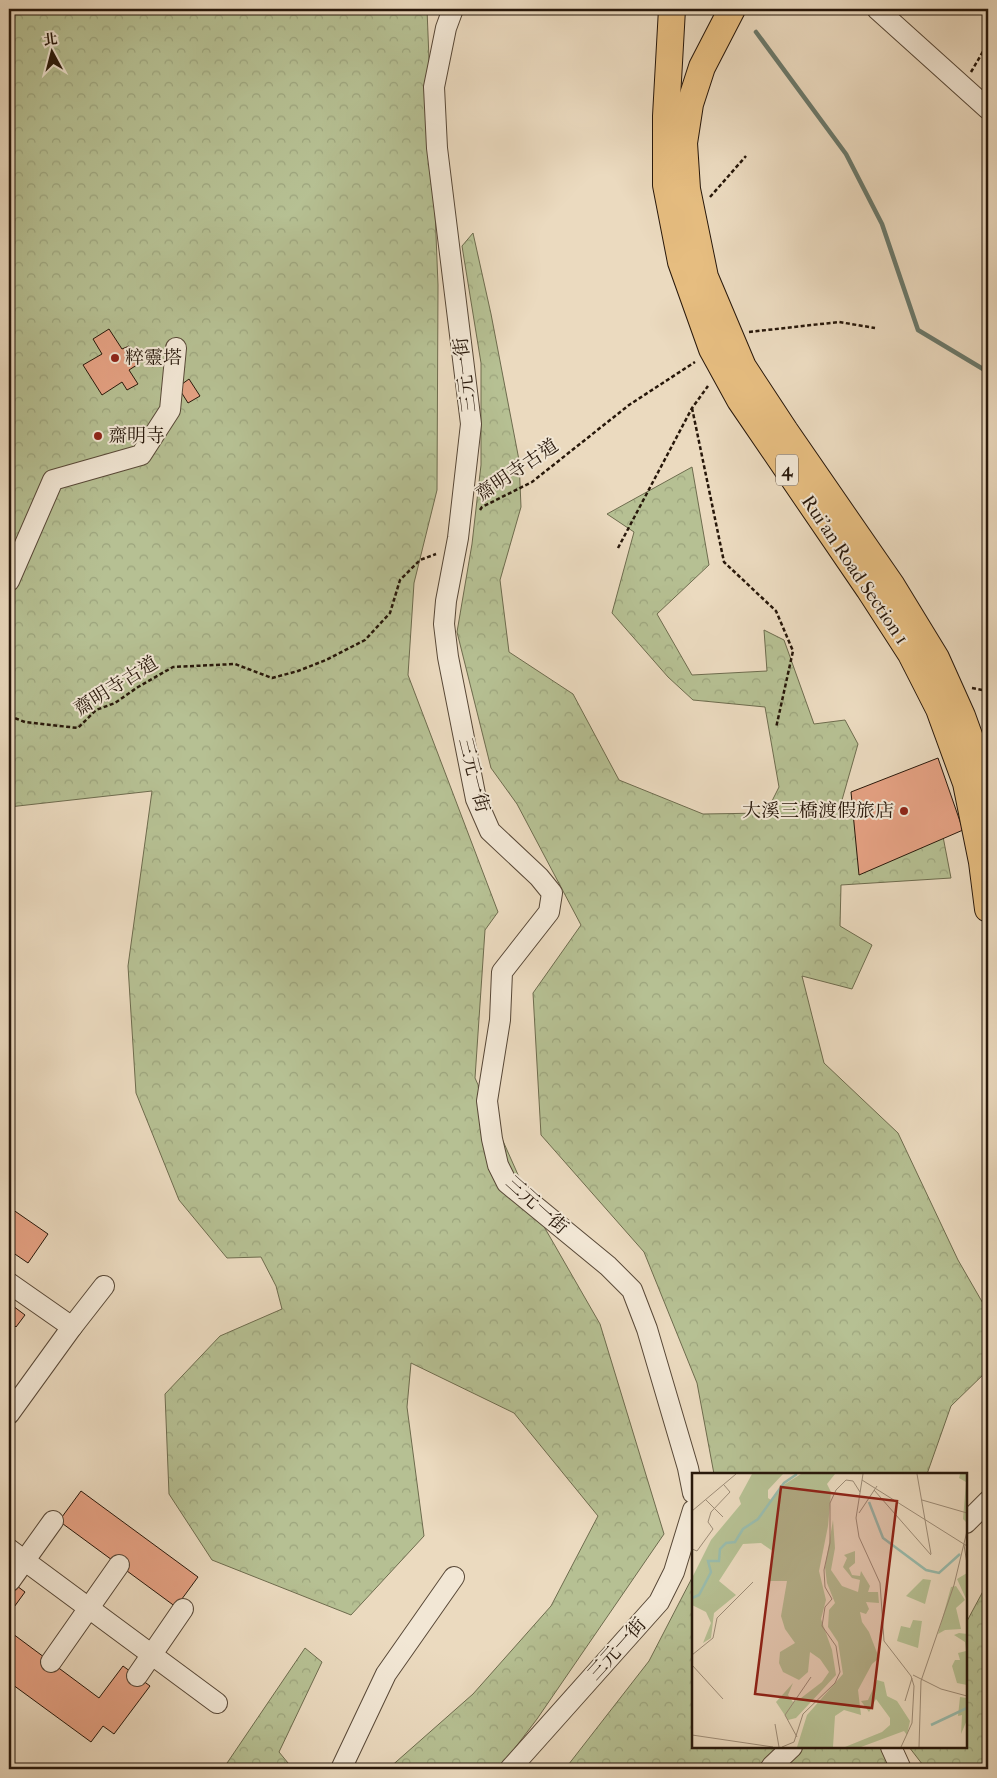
<svg xmlns="http://www.w3.org/2000/svg" width="997" height="1778" viewBox="0 0 997 1778" font-family="'IM FELL French Canon','Noto Serif TC',serif">
  <style>
    .forest { fill: url(#forest-crowns); stroke: #6e6c4e }
    .lines { fill: none; stroke-linecap: round; stroke-linejoin: round }
    .stream { stroke: #6b796b; stroke-width: 4.5 }
    .building { fill: #e6a284; stroke: #27170a }
    .minor-casing { stroke: #584837; stroke-width: 22 }
    .major-casing { stroke: #27170a; stroke-width: 28 }
    .path { stroke: #27170a; stroke-width: 2.5; stroke-dasharray: 4 2.5; stroke-linecap: butt }
    .minor { stroke: #f2e7d5; stroke-width: 20 }
    .major { stroke: #e6bd80; stroke-width: 26 }
    .poi-dot { fill: #8f2418; stroke: #f2e7d5; stroke-width: 2 }
    .labels { text-anchor: middle; dominant-baseline: central; stroke-width: 4; stroke-linejoin: round; paint-order: stroke }
    .shield { fill: #f2e7d5; stroke: #645547; stroke-width: 1 }
    .shield-label { font-size: 18px; font-weight: bold; fill: #27170a }
    .poi-label { font-size: 19px; fill: #27170a; stroke: #f2e7d5; text-anchor: start }
    .street-label { font-size: 19px; fill: #27170a; stroke: #f2e7d5 }
    .inset-river { fill: none; stroke: #99bbac; stroke-width: 2.5 }
    .inset-road { fill: none; stroke: #9d8c77; stroke-width: 1 }
    .view { fill: #8f2418; fill-opacity: 0.15; stroke: #8f2418; stroke-width: 2.5 }
    .inset-edge { fill: none; stroke: #27170a; stroke-width: 2.5 }
  </style>
  <defs>
    <pattern id="forest-crowns" width="20" height="18" patternUnits="userSpaceOnUse" patternTransform="scale(1.25)"><rect width="20" height="18" fill="#b6c093"/><path d="M2 6a3 3 0 1 1 6 0M12 15a3 3 0 1 1 6 0" fill="none" stroke="#9ca47d"/></pattern>
  </defs>
  <rect width="100%" height="100%" fill="#ebdabf"/>
  <filter id="stains"><feTurbulence type="fractalNoise" baseFrequency=".004" numOctaves="4"/><feColorMatrix values="0 0 0 0 .2 0 0 0 0 .09 0 0 0 0 .02 0 0 0 .5 -.17"/></filter>
  <radialGradient id="worn" r=".72"><stop offset=".6" stop-color="#630" stop-opacity="0"/><stop offset="1" stop-color="#630" stop-opacity=".3"/></radialGradient>
  <g class="forest">
    <polygon points="9,9 427,9 438,285 437,490 414,583 408,675 498,912 485,930 475,1078 531,1204 600,1324 664,1534 537,1719 499,1769 388,1769 473,1694 551,1606 598,1516 514,1413 411,1363 407,1407 424,1536 351,1615 212,1560 169,1494 165,1394 220,1336 282,1309 276,1286 261,1257 227,1258 179,1200 136,1093 128,966 152,791 9,807 9,657 13,558 9,556"/>
    <polygon points="473,233 491,314 519,460 521,507 500,580 509,652 573,694 619,780 703,814 766,813 779,787 765,707 693,700 668,677 612,613 634,532 607,514 692,467 709,565 657,614 692,675 767,671 764,630 784,640 814,724 845,720 858,744 842,800 857,814 934,790 951,878 841,885 840,926 872,945 852,989 802,976 824,1063 898,1133 958,1260 988,1312 988,1370 951,1406 927,1474 714,1474 697,1383 644,1252 541,1135 533,993 581,925 517,804 491,768 457,632 472,544 481,465 481,363 462,246"/>
    <polygon points="693,1576 693,1747 884,1747 888,1769 565,1769 649,1661"/>
    <polygon points="988,1582 988,1746 986,1769 926,1769 909,1747 966,1747 967,1621"/>
    <polygon points="305,1648 322,1662 279,1752 293,1769 223,1769"/>
  </g>
  <g class="lines">
    <polyline class="stream" points="756,32 846,154 882,224 918,330 988,372"/>
  </g>
  <g class="building">
    <polygon points="109,329 122,349 129,346 140,363 129,370 138,384 127,390 122,382 102,395 83,365 102,354 93,339"/>
    <polygon points="189,379 200,396 188,403 178,387"/>
    <polygon points="938,758 963,830 859,875 851,792"/>
    <polygon points="9,1207 48,1234 28,1263 9,1250"/>
    <polygon points="9,1303 25,1315 16,1327 12,1323 9,1327"/>
    <polygon points="81,1491 198,1577 176,1607 59,1521"/>
    <polygon points="9,1580 25,1592 9,1614"/>
    <polygon points="9,1631 99,1698 123,1666 150,1686 114,1734 103,1726 91,1742 9,1682"/>
  </g>
  <g class="lines">
    <g class="minor-casing">
      <g id="minor">
        <polyline points="453,9 446,28 434,87 437,148 471,424 458,538 446,601 444,624 448,657 476,799 490,831 539,877 552,893 549,912 502,972 500,1020 487,1101 492,1139 498,1165 507,1183 608,1266 632,1290 647,1329 688,1468 693,1493"/>
        <polyline points="877,9 988,109"/>
        <polyline points="9,581 53,480 141,455 170,410 176,348"/>
        <polyline points="9,1283 72,1327 104,1286"/>
        <polyline points="9,1414 72,1327"/>
        <polyline points="966,1523 988,1501"/>
        <polyline points="9,1549 217,1703"/>
        <polyline points="10,1581 53,1521"/>
        <polyline points="51,1662 119,1565"/>
        <polyline points="137,1676 183,1609"/>
        <polyline points="891,1747 901,1769"/>
        <polyline points="341,1769 386,1674 454,1577"/>
        <polyline points="510,1769 659,1602 674,1572 693,1510"/>
        <polyline points="770,1769 772,1766 792,1747"/>
      </g>
    </g>
    <g class="major-casing">
      <g id="major">
        <polyline points="672,9 666,116 666,185 681,262 712,349 740,400 869,589 911,654 939,709 966,783 982,862 988,909"/>
        <polyline points="732,9 702,67 690,104 684,143 687,189 705,277 743,367 785,431 892,586 936,658 962,716 984,777 988,797"/>
      </g>
    </g>
    <g class="path">
      <polyline points="971,72 988,43"/>
      <polyline points="710,197 746,156"/>
      <polyline points="749,332 839,322 875,328"/>
      <polyline points="692,408 724,562 776,611 793,651 776,728"/>
      <polyline points="480,510 482,507 532,482 629,405 695,362"/>
      <polyline points="618,548 692,408 708,386"/>
      <polyline points="972,688 988,691"/>
      <polyline points="9,716 25,722 78,728 96,710 115,703 138,687 173,667 235,664 272,678 298,671 326,660 365,640 390,613 400,580 420,560 436,554"/>
    </g>
    <use href="#minor" class="minor"/>
    <use href="#major" class="major"/>
  </g>
  <g class="poi-dot">
    <circle cx="115" cy="358" r="5"/>
    <circle cx="98" cy="436" r="5"/>
    <circle cx="904" cy="811" r="5"/>
  </g>
  <g class="labels">
    <rect class="shield" x="776" y="454.5" width="22" height="31" rx="4"/>
    <g class="shield-label">
      <text x="787" y="470">4</text>
    </g>
    <g class="poi-label">
      <text x="125" y="358">粹靈塔</text>
      <text x="108" y="436">齋明寺</text>
      <text x="894" y="811" text-anchor="end">大溪三橋渡假旅店</text>
    </g>
    <g class="street-label">
      <text transform="translate(465 375) rotate(-97)">三元一街</text>
      <text transform="translate(517 470) rotate(-34)">齋明寺古道</text>
      <text transform="translate(855 570) rotate(56)">Rui'an Road Section 1</text>
      <text transform="translate(116 686) rotate(-32)">齋明寺古道</text>
      <text transform="translate(474 775) rotate(76)">三元一街</text>
      <text transform="translate(537 1205) rotate(42)">三元一街</text>
      <text transform="translate(617 1649) rotate(-48)">三元一街</text>
    </g>
  </g>
  <g transform="translate(692 1473)">
    <rect width="275" height="275" fill="#ebdabf"/>
    <path d="M231,106L239,107L233,131L214,123ZM221,147L230,148L226,175L205,168L209,153L218,155Z" fill="#b6c093"/>
    <path d="M60,1H91L76,17V25L79,27L90,13L109,1H143L135,11L139,19L136,53L127,98L134,127L129,146L140,177L144,202L104,245L96,247L84,229L101,210L96,222L101,229L109,225L130,209L137,199L128,186L118,179L116,199L107,207L91,199L87,190L88,179L103,170L93,156L89,143L95,108H76L82,79L69,70L51,71L27,108L44,122L22,140L19,165L11,170L19,150L14,139L0,132V105L19,67L49,31L47,25ZM141,47L143,75L139,97L150,113L166,119L168,107L160,105L151,94L155,85L152,82L163,78V90L157,95L160,102L168,103L169,98L178,113L176,119H186L187,130L174,129L177,136L174,141L168,139L170,149L177,159L187,185L180,191L166,217L169,242L152,237L143,243L141,274H105L115,242L151,201L146,169L136,154L137,137L143,130L135,110L133,94ZM275,100V128L265,106ZM264,113L273,127L264,135L269,156L253,157L246,161L259,114ZM267,160L275,161V212L265,210L260,193L263,187H268L266,180L274,178L273,169L262,162ZM185,207L192,209L195,223L205,228L218,248L215,262L212,258L169,274H153L190,259L198,252V245L184,226L177,239L169,228L176,227ZM268,224L275,225V247L269,261L270,242L266,243Z" fill="#b6c093"/>
    <path d="M268,1H275V50L271,46L274,9L267,5Z" fill="#b6c093"/>
    <path class="inset-river" d="M177,29L191,65L234,97L247,100L268,81M0,125L7,122L19,99L16,88H27L28,76L34,70L43,69L51,56L66,46L92,10L105,1M239,252L275,235"/>
    <path class="inset-road" d="M171,1L164,45L167,64L188,110L192,168L219,203L222,213L220,250L209,274M225,1L239,81M170,7L275,73M182,17L239,82M14,27L31,44M230,27L275,40M0,38L44,1M167,40L185,13M272,72L275,91M0,76L5,78L21,56L16,49L19,39L38,19L32,12M0,182L21,165L25,145L61,109M0,192L31,226M221,202L249,216L275,223M213,228L220,205M83,251L87,274M0,262L81,274M105,264L93,242L119,204M90,274L102,269L111,241L143,210L148,199L144,173L130,153L133,134L140,126L133,114L132,97L138,70V30L144,17L154,7L161,8L168,19M227,274L229,208L262,112L275,58"/>
    <path class="view" d="M89,14L205,28L180,235L63,221Z"/>
    <rect width="275" height="275" class="inset-edge"/>
  </g>
  <rect width="997" height="1778" fill="none" stroke="#ebdabf" stroke-width="30"/>
  <rect x="10" y="10" width="977" height="1758" fill="none" stroke="#27170a" stroke-width="2.5"/>
  <rect x="15" y="15" width="967" height="1748" fill="none" stroke="#27170a"/>
  <g transform="translate(52 52) rotate(353)" stroke="#f2e7d5" stroke-width="4" paint-order="stroke">
  <path d="M0-4L9 19L0 12L-9 19Z" fill="#27170a"/>
  <text y="-8" font-size="14" font-weight="bold" text-anchor="middle" fill="#27170a">北</text>
  </g>
  <rect width="100%" height="100%" filter="url(#stains)"/>
  <rect width="100%" height="100%" fill="url(#worn)"/>
</svg>
